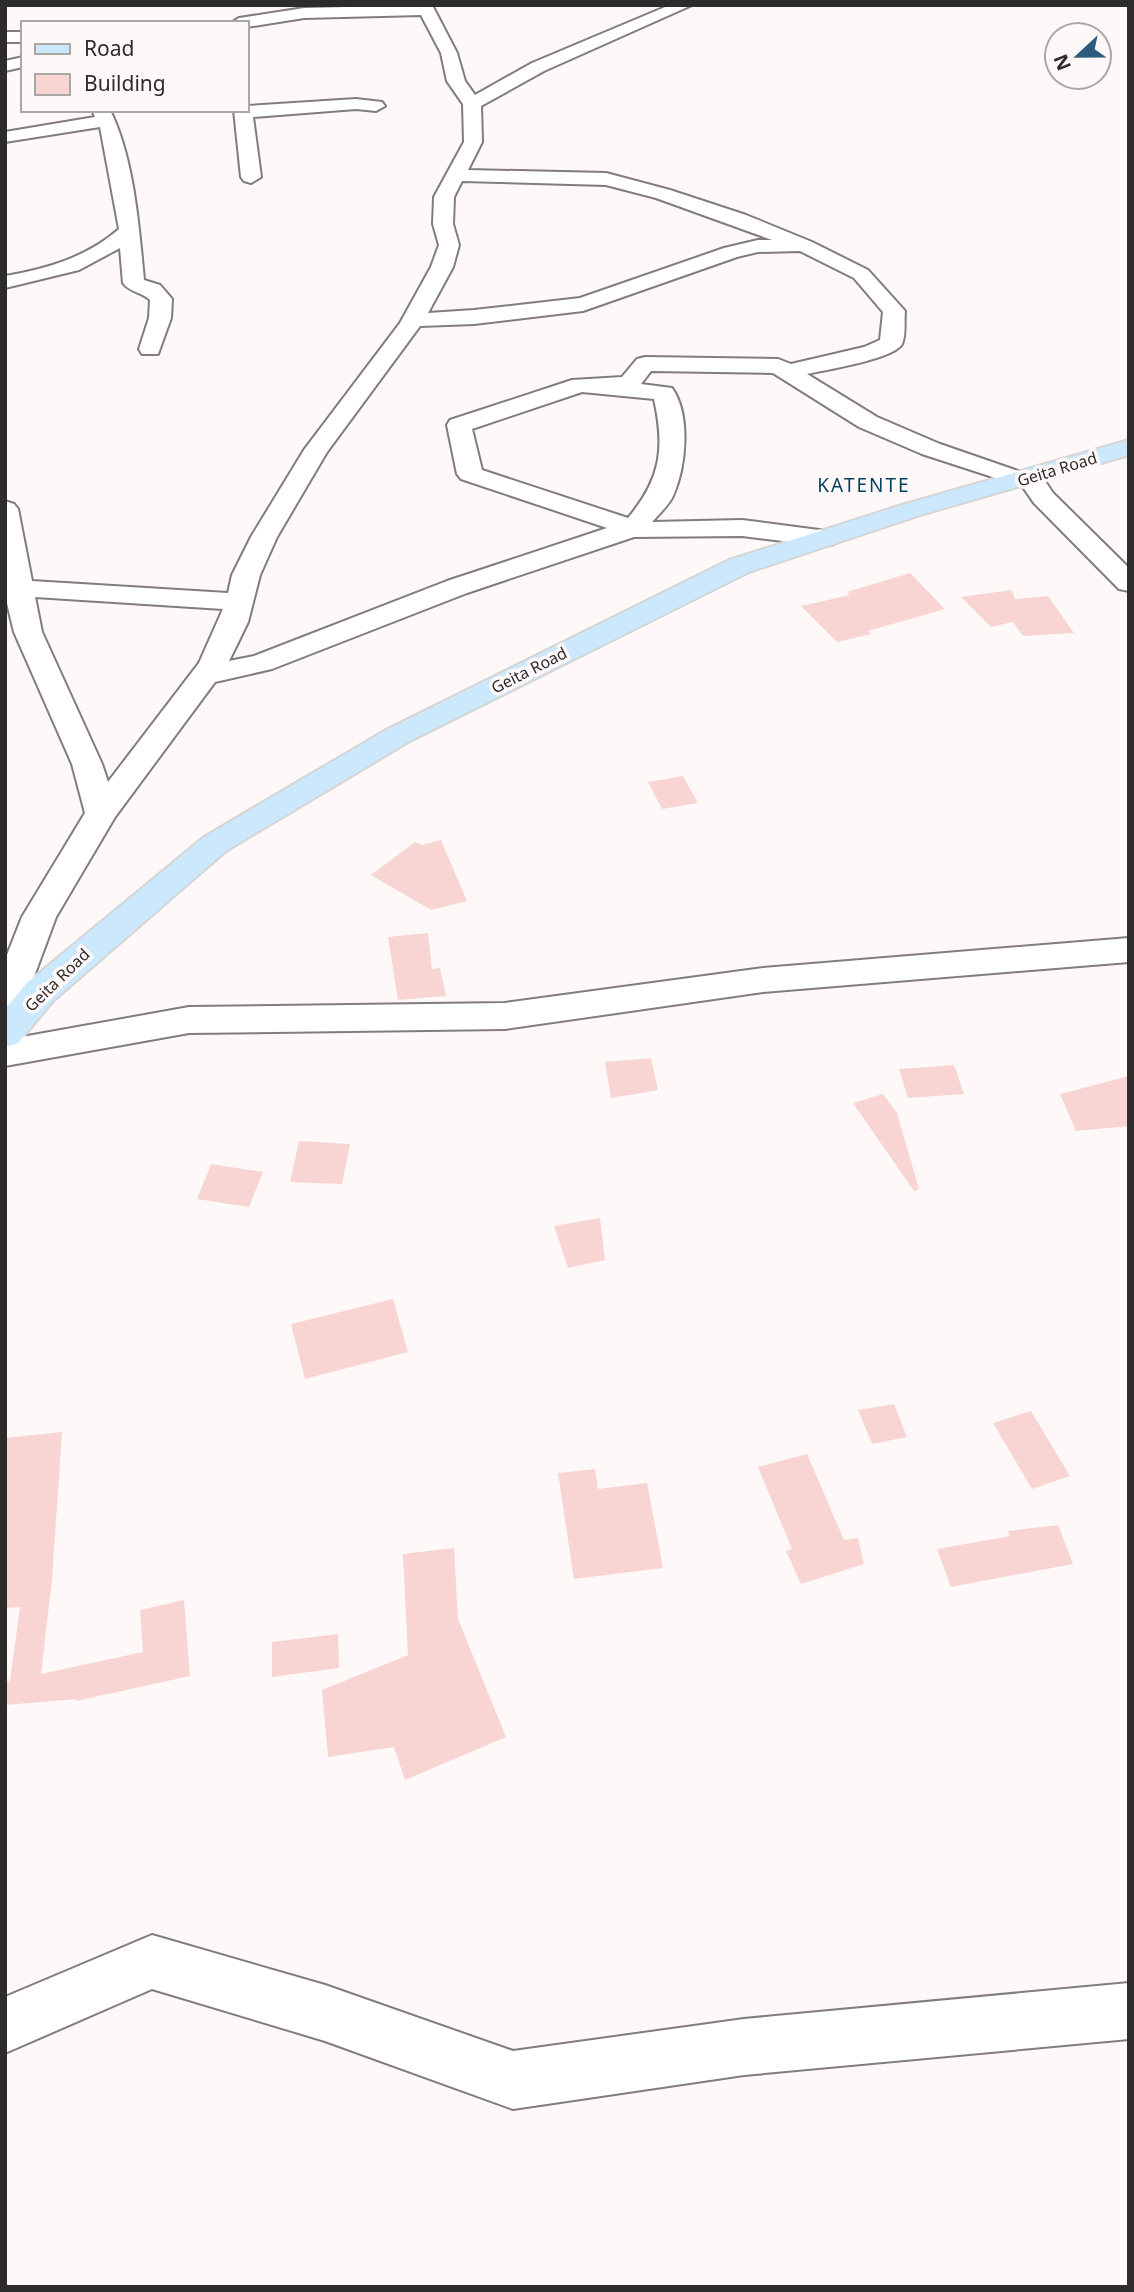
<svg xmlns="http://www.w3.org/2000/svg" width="1134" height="2292" viewBox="0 0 1134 2292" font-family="'Noto Sans',sans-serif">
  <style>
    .building { fill: #f8d5d3 }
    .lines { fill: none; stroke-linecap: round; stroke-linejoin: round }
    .minor-casing { stroke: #827d7c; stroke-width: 4 }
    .major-casing { stroke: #d5d5d5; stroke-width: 4 }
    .minor { fill: #fff; fill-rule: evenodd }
    .major { fill: #cbe8fd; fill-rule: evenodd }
    .labels { text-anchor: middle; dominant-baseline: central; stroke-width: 7; stroke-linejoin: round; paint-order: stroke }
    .far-street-label { font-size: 16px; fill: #2e2b2b; stroke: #fef9f8 }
    .far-quarter-label { font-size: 19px; letter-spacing: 2px; fill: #023e5f; stroke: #fef9f8 }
  </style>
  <rect width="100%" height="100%" fill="#fef9f8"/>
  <g class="building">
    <polygon points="910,573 945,609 868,631 871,634 837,642 801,606 850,595 847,592"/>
    <polygon points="1012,590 1015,599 1048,596 1074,633 1023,636 1013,622 991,627 961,597"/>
    <polygon points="683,776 698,803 662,809 648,782"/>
    <polygon points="441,840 467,901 431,910 371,875 415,842 422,845"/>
    <polygon points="428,933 432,969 440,968 446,996 398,1000 388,937"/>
    <polygon points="651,1058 658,1090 611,1098 605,1062"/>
    <polygon points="954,1065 964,1094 908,1098 899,1069"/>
    <polygon points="1129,1076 1129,1126 1076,1131 1060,1094"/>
    <polygon points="883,1094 897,1113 919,1189 914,1191 853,1103"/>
    <polygon points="299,1141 350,1144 342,1184 290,1182"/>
    <polygon points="211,1164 263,1172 249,1207 197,1199"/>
    <polygon points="600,1218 605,1260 568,1268 554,1226"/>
    <polygon points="393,1299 408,1352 305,1379 291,1324"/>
    <polygon points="894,1404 907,1437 872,1444 858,1410"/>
    <polygon points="1031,1411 1070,1476 1032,1489 993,1423"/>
    <polygon points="62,1432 52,1579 41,1674 143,1652 140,1610 184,1600 190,1676 76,1701 76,1699 5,1705 5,1682 10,1681 20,1607 5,1608 5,1438"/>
    <polygon points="807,1454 844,1540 858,1538 864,1564 801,1584 786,1551 792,1549 758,1467"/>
    <polygon points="595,1469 598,1489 647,1483 663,1568 574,1579 558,1473"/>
    <polygon points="1058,1525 1073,1564 951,1587 937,1549 1010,1536 1008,1531"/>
    <polygon points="454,1548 458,1619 506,1737 405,1780 394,1747 328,1757 322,1690 408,1655 403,1554"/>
    <polygon points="338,1634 339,1668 272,1677 272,1642"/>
  </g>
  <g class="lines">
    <g class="minor-casing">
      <g id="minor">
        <path d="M432,5L457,53L465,81L475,95L532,63L670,5H692L544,71L481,106L482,142L468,170L606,173L670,190L746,215L812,242L868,270L905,311C904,320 906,336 902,344C894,359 825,370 807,374L877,417L940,444L1021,472L1030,469L1039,472L1053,493L1129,568V591L1119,589L1034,503L1023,487L922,454L859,427L773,373L651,371L641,384L672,388C691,415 686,467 673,496C669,505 659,514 652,522L742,520L834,532L838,538L834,544L825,546L742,536L634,537L467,593L272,669L215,682L115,817L56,917L23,1006L18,1015L5,1019V960L22,917L85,813L72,764L14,632L5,595V501L14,504L18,509L32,581L228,593L232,575L251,537L304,450L400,323L431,267L439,245L433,224L434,197L464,142L463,104L447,81L441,53L421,15L304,18L247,27V23H231L239,18L304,8ZM462,181L606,185L656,198L772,240H758L724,248L580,298L474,310L428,313L453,267L459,245L453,224L454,197ZM800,251L854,278L883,312L880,340L864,347L791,364L778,359L645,357L637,359L622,377L572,380L450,420L447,425L457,474L461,479L607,528L447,581L254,656L229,661L248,622L260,575L277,537L327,452L420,326L474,324L583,311L737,257L758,252ZM582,392L654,399C665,448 661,479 628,518L482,470L472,429ZM35,597L223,609L199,663L108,782L102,764L42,632Z"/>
        <rect x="5" y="32" width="18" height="10"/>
        <polygon points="23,57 23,67 5,71 5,61"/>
        <polygon points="356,99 382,102 385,106 376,111 356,109 253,117 261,177 251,183 244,181 241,177 234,110 247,110 247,106"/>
        <path d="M92,110H110C134,159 139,226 144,280L160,285L172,299L171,318L158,354H142L139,349L149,318L150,300C142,292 129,292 123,283L120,248L79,270L5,288V276C47,269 87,257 119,229L100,127L5,142V132L95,117Z"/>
        <polygon points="1129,938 1129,962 763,992 505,1029 189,1033 5,1066 5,1040 189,1007 505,1003 763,968"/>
        <polygon points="152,1935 325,1985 513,2051 744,2019 1129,1983 1129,2039 744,2075 513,2109 325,2041 152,1989 5,2053 5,1997"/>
      </g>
    </g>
    <g class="major-casing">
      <polygon id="major" points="1129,440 1129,455 920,515 749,572 408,742 226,851 53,1001 18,1043 5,1047 5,1009 27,983 204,837 386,730 729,560 902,505"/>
    </g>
    <use href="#minor" class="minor"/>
    <use href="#major" class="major"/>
  </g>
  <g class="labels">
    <g class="far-street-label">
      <text transform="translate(1057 469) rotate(-17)">Geita Road</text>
      <text transform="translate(529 670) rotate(-27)">Geita Road</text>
      <text transform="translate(57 980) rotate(-44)">Geita Road</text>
    </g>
    <g class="far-quarter-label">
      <text x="864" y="485">KATENTE</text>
    </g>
  </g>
  <rect width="1134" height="2292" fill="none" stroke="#2e2b2b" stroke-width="14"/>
  <rect x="21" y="21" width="228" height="91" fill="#fef9f8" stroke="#aba7a6" stroke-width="2"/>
  <rect x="35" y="44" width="35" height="10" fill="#cbe8fd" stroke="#aba7a6" stroke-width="2"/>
  <text x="84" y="56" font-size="21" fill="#2e2b2b">Road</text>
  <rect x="35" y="74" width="35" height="21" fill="#f8d5d3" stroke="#aba7a6" stroke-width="2"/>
  <text x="84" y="91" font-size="21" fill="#2e2b2b">Building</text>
  <g transform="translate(1078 56) rotate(248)"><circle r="33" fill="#fef9f8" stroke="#aba7a6" stroke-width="2"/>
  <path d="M0-5L12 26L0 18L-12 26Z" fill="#2e5b7b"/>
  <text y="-10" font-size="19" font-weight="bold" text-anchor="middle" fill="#2e2b2b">N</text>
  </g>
</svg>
